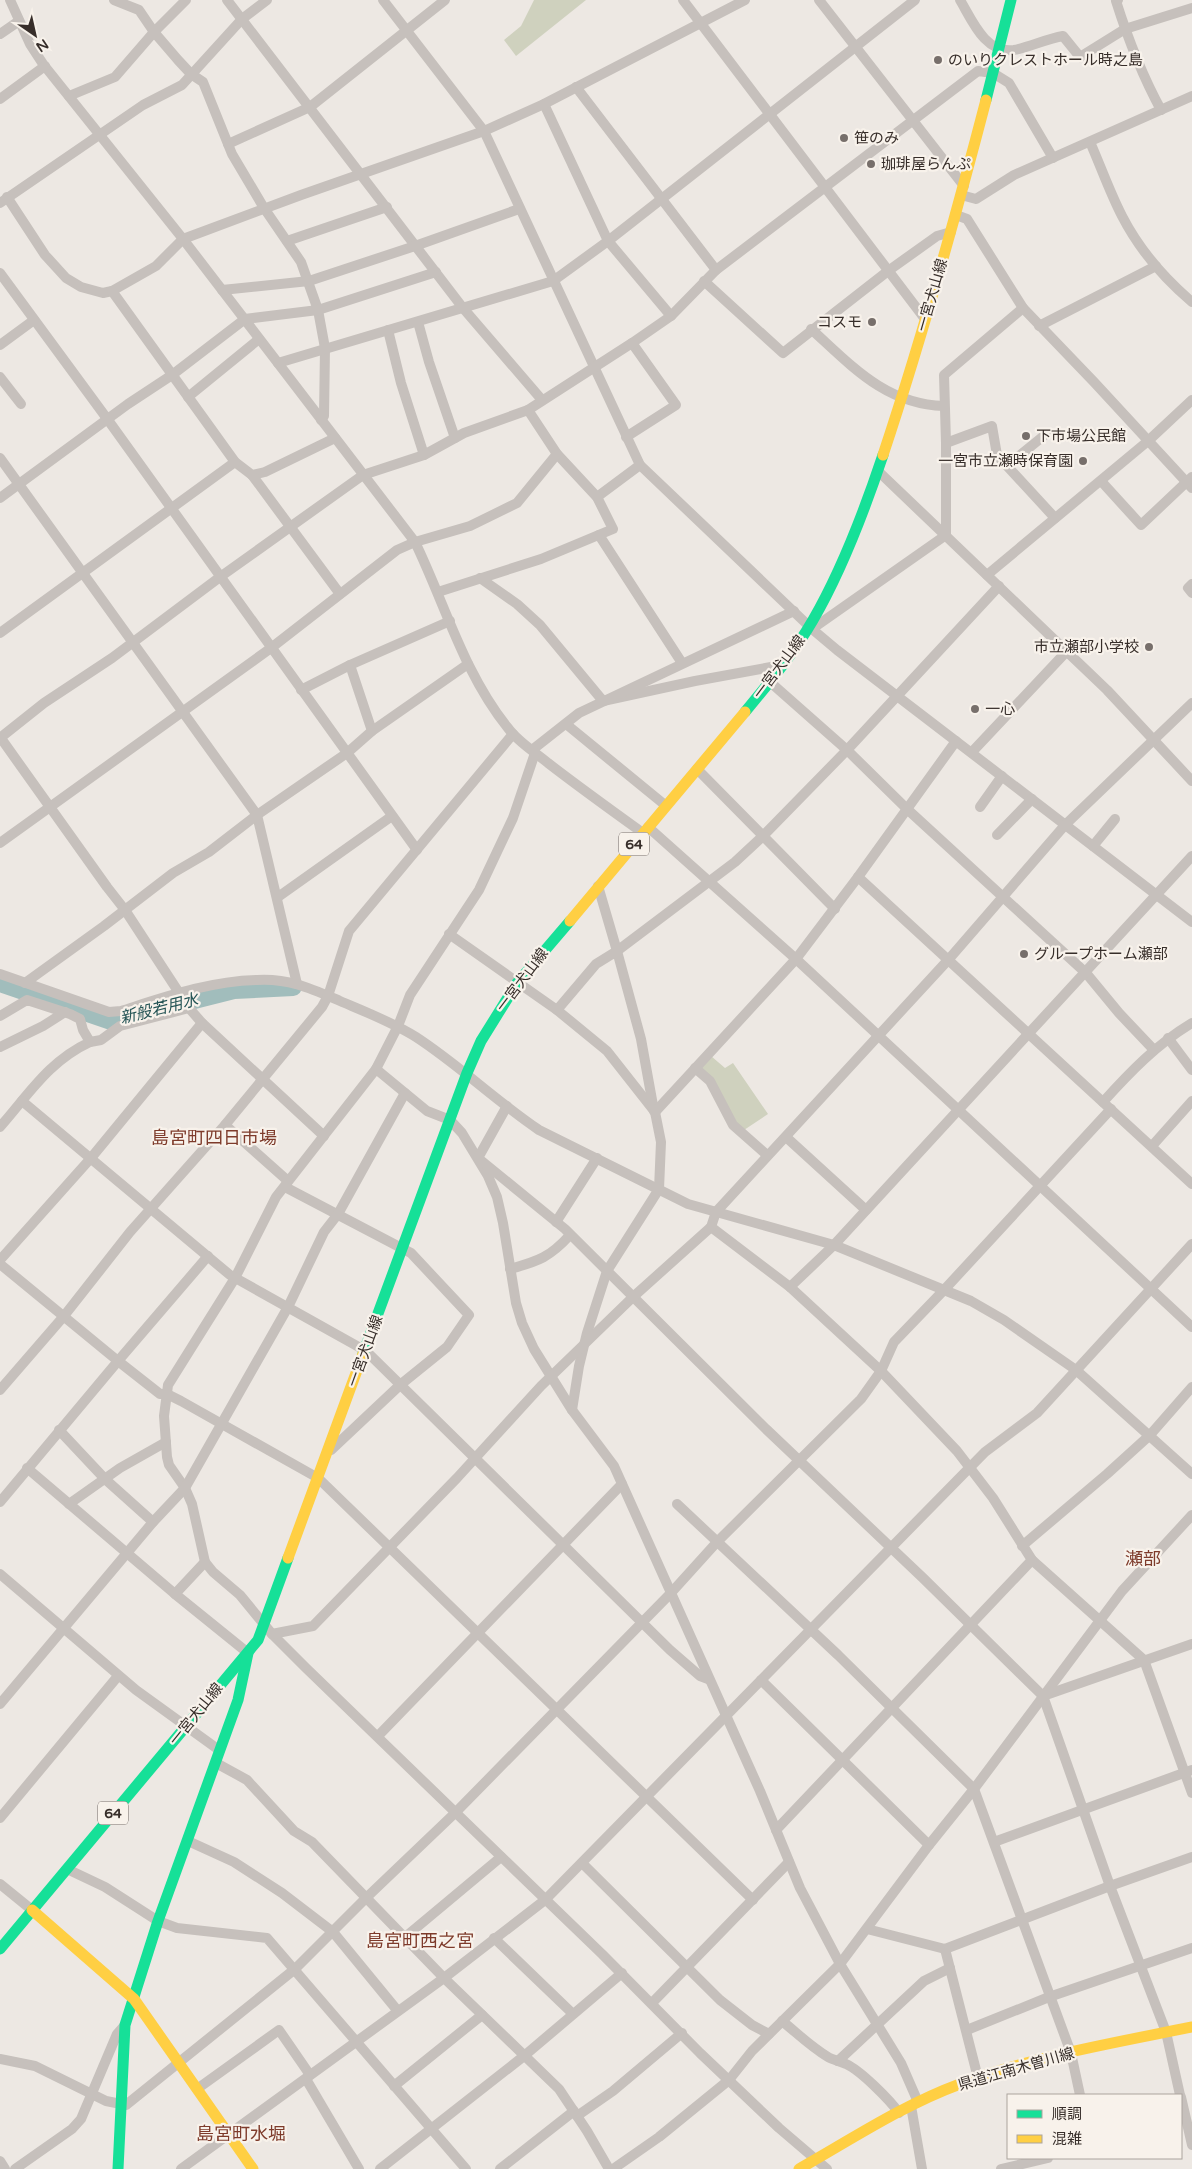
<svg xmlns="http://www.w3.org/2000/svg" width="1192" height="2169" viewBox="0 0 1192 2169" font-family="'Varela Round','Noto Sans JP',sans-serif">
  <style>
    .green { fill: #cfd1be }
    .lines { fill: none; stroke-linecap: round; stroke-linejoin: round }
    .river { stroke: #a1bdbc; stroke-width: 18 }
    .street { stroke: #c6c0bc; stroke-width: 10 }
    .fast { stroke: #16e098; stroke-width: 11 }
    .slow { stroke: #ffcf43; stroke-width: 11 }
    .poi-dot { fill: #776f6b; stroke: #f8f2eb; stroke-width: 2 }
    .labels { text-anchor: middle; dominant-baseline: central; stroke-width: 4.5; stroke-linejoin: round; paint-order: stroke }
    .shield { fill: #f8f2eb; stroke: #716964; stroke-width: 1 }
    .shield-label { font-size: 14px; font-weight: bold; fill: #372e2a }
    .poi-label { font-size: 15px; fill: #372e2a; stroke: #f8f2eb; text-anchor: start }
    .street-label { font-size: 15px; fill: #372e2a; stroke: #f8f2eb }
    .water-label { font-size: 16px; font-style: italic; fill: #235354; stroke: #f8f2eb }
    .quarter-label { font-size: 18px; fill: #7e3b2b; stroke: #f8f2eb }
  </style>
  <rect width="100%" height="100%" fill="#ede8e3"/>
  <g class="green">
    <polygon points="534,0 586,0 516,56 504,40 521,26"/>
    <polygon points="711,1056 725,1068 733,1063 768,1114 741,1132 700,1067"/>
  </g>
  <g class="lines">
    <polyline class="river" points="0,983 111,1021 234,990 293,987"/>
    <g class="street">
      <path d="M10,0L30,44L43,64L183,239L415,542C445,604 464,674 508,728C518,742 535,752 548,763C579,787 611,810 643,833"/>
      <polyline points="114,0 139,10 154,32 178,60 191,74 203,82 232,154 264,208 301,262 318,310 325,348 324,416 321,420"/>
      <polyline points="227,0 463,308 542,400"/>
      <polyline points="383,0 484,131 640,465 812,629 837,650 1192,922"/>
      <polyline points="683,0 925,319"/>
      <polyline points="819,0 964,186"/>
      <path d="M960,0C972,20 985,54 1014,50C1030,47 1046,39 1063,36L1080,57L1125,29L1192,8"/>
      <path d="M1118,0L1116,1C1128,39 1142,75 1161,110"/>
      <polyline points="0,34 19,21"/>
      <polyline points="576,87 716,270"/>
      <polyline points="69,96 115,77 154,32 186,0"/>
      <polyline points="0,99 45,66"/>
      <polyline points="544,104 608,241 671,316"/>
      <path d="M1090,142C1101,167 1110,193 1122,216C1139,249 1165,279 1192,302"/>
      <polyline points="228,144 310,107 445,0"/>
      <polyline points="961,195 976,199 1014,175 1192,96"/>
      <polyline points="7,197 45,255 66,278 81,287 103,293 112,291 156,266 183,239 301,195 484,131 544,104 745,0"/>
      <polyline points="0,203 143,105 182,85 242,19 267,0"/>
      <polyline points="956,215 967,219 1023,308 1094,382 1192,488"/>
      <polyline points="287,241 387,207"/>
      <polyline points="0,273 108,420 417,850"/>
      <polyline points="704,281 783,353 888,271 937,236 951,232"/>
      <polyline points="222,290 309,281 415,246 519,209"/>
      <polyline points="112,291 235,462 252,475 265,472 335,438"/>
      <polyline points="418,322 429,362 455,438"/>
      <polyline points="1039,326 1156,266"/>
      <path d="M811,329C852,366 885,404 944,406"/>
      <polyline points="388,330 401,383 424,455"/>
      <polyline points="0,345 34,320"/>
      <polyline points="278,363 553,281 608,241 915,0"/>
      <polyline points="0,377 21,404"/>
      <polyline points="188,397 259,339"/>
      <polyline points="626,437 676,405 632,343"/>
      <polyline points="946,443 992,426 997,455 1055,518"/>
      <polyline points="0,458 257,815 297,984"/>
      <polyline points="1008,465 1046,434"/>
      <polyline points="878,471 1107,690 1192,781"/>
      <polyline points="252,475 340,594"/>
      <polyline points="1101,481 1141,525 1192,477"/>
      <polyline points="597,497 640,465"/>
      <polyline points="0,498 128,404 172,375 245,319 318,310 436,272"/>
      <polyline points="599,535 682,663"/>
      <polyline points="987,575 1148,441 1192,400"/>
      <polyline points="480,578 517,604 540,625 603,701 695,681 782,665"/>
      <polyline points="1192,584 1188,588 1192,593"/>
      <polyline points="438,592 541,559 613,529 597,497 557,454 528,410"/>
      <polyline points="812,629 946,535 946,443 944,375 1023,308"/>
      <polyline points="0,633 235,462"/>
      <polyline points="770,682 847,750 907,809 1086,973 1119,1013 1154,1050"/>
      <polyline points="301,690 350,665"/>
      <polyline points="1192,703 1065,825 949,959 716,1212 711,1227 790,1287 881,1371 957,1451 993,1498 1032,1560 1144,1660 1192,1793"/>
      <polyline points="566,724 665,805"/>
      <polyline points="372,731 350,665 450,621"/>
      <polyline points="0,737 107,887 125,910 189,1008 202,1023 324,1136"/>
      <polyline points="0,738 44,703 112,658 220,577 363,475 424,455 464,433 528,410 632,343 671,316 716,270 978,71 993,73 1009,83 1053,158"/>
      <polyline points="532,750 579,713 794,611"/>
      <polyline points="972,752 1067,651"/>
      <polyline points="535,753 513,818 479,890 410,995 398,1026 376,1069 276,1197 235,1278 168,1385 164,1416 167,1457 169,1465 185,1488 192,1504 205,1562 213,1572 240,1595 272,1634 306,1668 602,1954 700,2053 779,2128 827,2169"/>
      <polyline points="697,769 835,909"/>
      <polyline points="980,807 1002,776"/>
      <polyline points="648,827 796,959 1192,1327"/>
      <polyline points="997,835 1032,799"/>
      <polyline points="0,843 271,648 397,550 415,542 470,526 517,503 557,454"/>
      <polyline points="1093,846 1115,819"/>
      <polyline points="858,877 1192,1184"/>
      <polyline points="598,886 617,951 735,862 763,836 847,750 999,586"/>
      <polyline points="278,897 392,816"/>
      <polyline points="449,934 557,1010 607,1051 655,1112 661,1142 659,1189 607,1271 587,1333 579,1366 572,1410"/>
      <path d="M0,974L109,1012L121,1011C165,997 210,981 257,980C289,978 312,989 340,1001C366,1012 392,1022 416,1037C459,1065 496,1101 539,1130L688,1204L834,1245L971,1301L1004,1320L1076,1370L1192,1474"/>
      <polyline points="25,983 104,926 173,873 209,852 257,815 347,753 372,731 468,664"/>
      <polyline points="557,1010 596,964 617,951 641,1039 654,1111"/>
      <path d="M0,1016L27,1000L70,1014L80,1019L83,1030L90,1042C49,1061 29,1094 0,1127"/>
      <polyline points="1168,1038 1192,1070"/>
      <polyline points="90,1042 101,1040 120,1026 189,1008"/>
      <polyline points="0,1047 43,1026 65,1012"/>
      <polyline points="695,1068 710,1081 733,1125 767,1155"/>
      <polyline points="376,1069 427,1111 450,1120 462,1133 488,1176 497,1197 503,1223 516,1303 522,1323 534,1349 572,1410 614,1466 760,1791 800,1888 840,1964 901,2063 918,2102"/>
      <polyline points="22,1101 230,1275 366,1351 670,1650 700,1676 708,1679"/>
      <path d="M1103,1102C1130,1072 1157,1044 1192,1023"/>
      <polyline points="507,1106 478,1158 565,1229 766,1429 923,1578 1043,1696 1110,1886 1166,2032 1180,2095"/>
      <polyline points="655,1112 796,959 858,877 956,741"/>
      <polyline points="225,1125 288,1181"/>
      <polyline points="786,1137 866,1210"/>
      <polyline points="1152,1146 1192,1101"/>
      <polyline points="285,1187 411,1253 469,1315 447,1347 400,1385 331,1450"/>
      <polyline points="556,1222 597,1158"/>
      <polyline points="208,1256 118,1361 160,1394 167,1394 181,1401 318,1478 753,1900"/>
      <polyline points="0,1260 91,1158 202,1023"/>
      <polyline points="0,1264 118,1361 0,1502"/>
      <path d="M510,1269C539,1261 550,1257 570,1235"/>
      <polyline points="790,1287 834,1245 1192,856"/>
      <polyline points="0,1390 64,1316 130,1232 225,1125 322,1007 328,996 349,931 513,734"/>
      <polyline points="59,1430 105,1479 153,1522"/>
      <polyline points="27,1468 175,1594 248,1653"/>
      <polyline points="69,1504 120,1468 166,1442"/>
      <polyline points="677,1504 838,1655 974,1789 1071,2053 1080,2095"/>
      <polyline points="1022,1546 1107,1474 1150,1435 1192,1387"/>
      <polyline points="0,1574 136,1690 219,1750"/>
      <polyline points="175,1594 205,1562"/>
      <polyline points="272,1634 313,1626 457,1478 541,1386 633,1297 711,1227"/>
      <polyline points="761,1680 929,1845 974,1789 1122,1591 1192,1515"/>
      <polyline points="1043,1696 1192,1644"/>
      <polyline points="0,1704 153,1522 185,1488 288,1307 324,1232 338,1214 405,1093"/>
      <polyline points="378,1736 622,1484"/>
      <polyline points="216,1763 247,1780 294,1831 312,1842 444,1978 559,2089 587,2131 609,2169"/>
      <polyline points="0,1818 118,1676"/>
      <polyline points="776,1830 1032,1560"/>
      <polyline points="188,1841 234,1862 282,1893 333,1932 397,2010"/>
      <polyline points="994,1842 1192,1770"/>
      <polyline points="582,1863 720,2000 752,2025 769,2034"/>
      <polyline points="67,1869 105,1887 158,1921 177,1928 267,1938 466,2169"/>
      <polyline points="0,1884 32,1910"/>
      <polyline points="867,1929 945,1949 1110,1886 1192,1857"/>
      <polyline points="404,1938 501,1857"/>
      <polyline points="494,1938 572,2013"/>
      <polyline points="945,1949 978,2078"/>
      <polyline points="652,2003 789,1862"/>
      <path d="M782,2021C797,2033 811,2047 828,2057C833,2060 840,2061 846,2064C860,2070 890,2100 899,2113"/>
      <polyline points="967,2030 1049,1997 1192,1948"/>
      <polyline points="0,2059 35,2066 106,2101 126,2105 295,1969 366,1898 455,1813 670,1594 717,1542 861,1399 881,1371 894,1342 944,1290 1111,1109"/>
      <polyline points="838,2061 924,1981 950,1968"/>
      <polyline points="306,2079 359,2169"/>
      <polyline points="394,2086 482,2015"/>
      <polyline points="197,2089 279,2030 310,2075"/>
      <polyline points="1181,2097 1192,2145"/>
      <polyline points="911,2106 922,2169"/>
      <polyline points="577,2116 613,2091 682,2033"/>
      <polyline points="0,2161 5,2169"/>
      <polyline points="15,2169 72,2129 81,2119 117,2034 125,2025"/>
      <polyline points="181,2169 444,1978 545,1900 985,1452 1037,1413 1192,1244"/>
      <polyline points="380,2169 524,2056 622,1973"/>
      <polyline points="500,2169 574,2111"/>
      <polyline points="613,2169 659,2137 729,2080 752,2051 840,1964 929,1845"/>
      <polyline points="1001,2169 1048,2158"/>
    </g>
    <g class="fast">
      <polyline points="986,100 1011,0"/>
      <path d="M745,712C769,683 794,653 813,620C842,570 865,509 883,455"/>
      <polyline points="363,1354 467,1073 481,1041 517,983 570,921"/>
      <polyline points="0,1949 258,1640 288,1558"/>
      <polyline points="118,2169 125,2025 158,1921 238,1700 248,1653"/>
    </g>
    <g class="slow">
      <path d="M883,455C922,338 955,219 986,100"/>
      <polyline points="570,921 745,712"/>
      <polyline points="288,1558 363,1354"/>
      <polyline points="32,1910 134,1999 253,2169"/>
      <path d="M799,2169C852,2139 903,2105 960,2084C1035,2056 1114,2043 1192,2027"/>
    </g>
  </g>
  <g class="poi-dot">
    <circle cx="938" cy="60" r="5"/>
    <circle cx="844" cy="138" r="5"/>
    <circle cx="871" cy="164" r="5"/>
    <circle cx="872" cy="322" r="5"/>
    <circle cx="1026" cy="436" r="5"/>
    <circle cx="1083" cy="461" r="5"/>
    <circle cx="1149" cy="647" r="5"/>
    <circle cx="975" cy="709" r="5"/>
    <circle cx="1024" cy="954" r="5"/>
  </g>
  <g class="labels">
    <g class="shield">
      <rect x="619" y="832.5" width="30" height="23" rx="4"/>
      <rect x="98" y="1801.5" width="30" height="23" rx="4"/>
    </g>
    <g class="shield-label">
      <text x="634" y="844">64</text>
      <text x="113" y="1813">64</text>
    </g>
    <g class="poi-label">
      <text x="948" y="60">のいりクレストホール時之島</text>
      <text x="854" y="138">笹のみ</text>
      <text x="881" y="164">珈琲屋らんぷ</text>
      <text x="862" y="322" text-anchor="end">コスモ</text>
      <text x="1036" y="436">下市場公民館</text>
      <text x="1073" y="461" text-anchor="end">一宮市立瀬時保育園</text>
      <text x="1139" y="647" text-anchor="end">市立瀬部小学校</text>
      <text x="985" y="709">一心</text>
      <text x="1034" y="954">グループホーム瀬部</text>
    </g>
    <g class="street-label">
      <text transform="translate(932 295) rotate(-74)">一宮犬山線</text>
      <text transform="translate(779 667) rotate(-53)">一宮犬山線</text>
      <text transform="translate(522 980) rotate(-53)">一宮犬山線</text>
      <text transform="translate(365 1351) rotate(-70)">一宮犬山線</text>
      <text transform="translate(196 1714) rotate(-51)">一宮犬山線</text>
      <text transform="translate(1016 2069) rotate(-16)">県道江南木曽川線</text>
    </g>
    <g class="water-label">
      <text transform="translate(159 1009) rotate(-14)">新般若用水</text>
    </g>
    <g class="quarter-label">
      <text x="214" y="1138">島宮町四日市場</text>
      <text x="1143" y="1559">瀬部</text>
      <text x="420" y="1941">島宮町西之宮</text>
      <text x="241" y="2134">島宮町水堀</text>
    </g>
  </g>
  <rect x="1007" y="2094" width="175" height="65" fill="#f8f2eb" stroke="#aba49e"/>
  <rect x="1017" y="2110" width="25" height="8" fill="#16e098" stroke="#aba49e"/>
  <text x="1052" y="2119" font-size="15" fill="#372e2a">順調</text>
  <rect x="1017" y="2135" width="25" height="8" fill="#ffcf43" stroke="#aba49e"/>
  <text x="1052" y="2144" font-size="15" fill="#372e2a">混雑</text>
  <g transform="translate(35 35) rotate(146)" stroke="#f8f2eb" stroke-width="4" paint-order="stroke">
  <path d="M0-4L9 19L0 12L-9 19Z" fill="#372e2a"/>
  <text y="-8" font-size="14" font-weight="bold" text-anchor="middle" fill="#372e2a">N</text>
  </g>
</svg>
